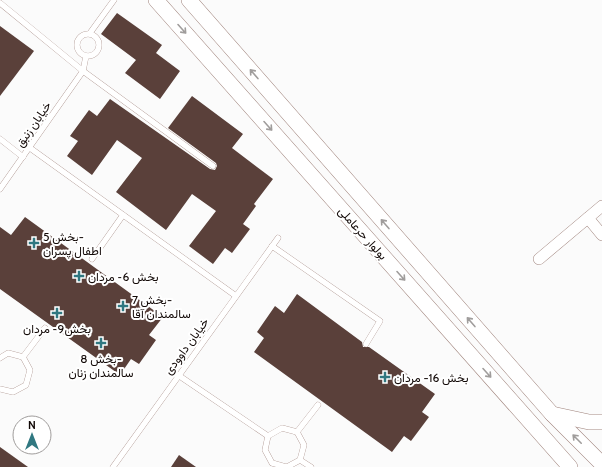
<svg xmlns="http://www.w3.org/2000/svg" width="602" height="467" viewBox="0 0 602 467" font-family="Cabin,Vazirmatn,sans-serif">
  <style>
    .building { fill: #5a403a }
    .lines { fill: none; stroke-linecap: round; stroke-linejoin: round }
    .lane-casing { stroke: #a0847d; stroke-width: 6 }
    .street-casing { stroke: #a0847d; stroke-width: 12 }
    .secondary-casing { stroke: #a0847d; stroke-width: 16 }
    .lane { stroke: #fff; stroke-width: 5.5 }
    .street { stroke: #fff; stroke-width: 11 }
    .secondary { stroke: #fff; stroke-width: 15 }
    .oneway { stroke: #a09d9c }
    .poi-dot { fill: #307881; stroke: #fff; stroke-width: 1.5 }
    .labels { text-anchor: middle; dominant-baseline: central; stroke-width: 4; stroke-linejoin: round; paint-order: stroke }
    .street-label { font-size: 12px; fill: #120907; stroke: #fff }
    .poi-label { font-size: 12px; fill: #120907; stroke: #fff; text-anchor: start }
  </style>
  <rect width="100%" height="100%" fill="#fbfbfb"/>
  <g class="building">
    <polygon points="117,13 162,45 156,53 180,71 160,99 125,73 136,60 101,34"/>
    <polygon points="0,26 34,51 0,96"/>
    <polygon points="192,96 243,134 232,148 273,179 254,204 256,206 243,224 250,229 232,253 225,248 213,264 189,246 216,211 192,194 166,230 116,192 142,158 117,140 92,175 67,156 78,141 70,136 89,110 97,116 110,99 210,169 215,170 217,166 216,163 168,128"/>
    <polygon points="25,217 163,317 149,335 156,340 139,364 131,359 120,375 0,289 0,227 11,235"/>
    <polygon points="297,294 362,342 363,347 369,347 435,394 422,412 429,417 411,441 404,436 392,452 254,352 264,338 257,332 275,306 284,313"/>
    <polygon points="0,447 28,467 0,467"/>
    <polygon points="179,455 196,467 171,467"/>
  </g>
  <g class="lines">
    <g class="lane-casing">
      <g id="lane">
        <polyline points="0,3 83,71 213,166"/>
        <polyline points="90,33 114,0"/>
        <circle cx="88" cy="45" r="11"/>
        <polyline points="0,139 23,157"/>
        <polyline points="30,148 236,296"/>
        <polyline points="0,189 83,71 86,56"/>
        <polyline points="272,246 380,321 366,344"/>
        <polyline points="92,259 123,215"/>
        <polyline points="23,357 45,328"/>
        <polyline points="0,358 8,353 23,357 30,370 26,385 13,392 0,389"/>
        <polyline points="178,375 268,436"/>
        <polyline points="297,432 318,405"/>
        <polyline points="300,460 311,467"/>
        <polyline points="113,467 278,238"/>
        <polyline points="286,467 272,463 265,450 268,436 282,428 297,432 304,445 300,460 287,467"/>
      </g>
    </g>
    <g class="street-casing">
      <g id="street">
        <polyline points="588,218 602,235"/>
        <polyline points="539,259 602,206"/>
      </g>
    </g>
    <g class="secondary-casing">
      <g id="secondary">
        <polyline points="156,0 570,467"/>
        <polyline points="189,0 552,414 602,464"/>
        <polyline points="552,414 589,422 602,422"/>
      </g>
    </g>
    <use href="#lane" class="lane"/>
    <use href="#street" class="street"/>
    <use href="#secondary" class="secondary"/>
  </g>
  <defs><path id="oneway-shaft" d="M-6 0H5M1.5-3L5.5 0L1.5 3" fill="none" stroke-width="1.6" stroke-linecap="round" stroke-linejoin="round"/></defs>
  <g class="oneway">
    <use href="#oneway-shaft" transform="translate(182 29) rotate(48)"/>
    <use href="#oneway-shaft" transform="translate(254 74) rotate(-131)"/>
    <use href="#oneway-shaft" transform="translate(268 126) rotate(48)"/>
    <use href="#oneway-shaft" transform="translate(385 224) rotate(-131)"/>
    <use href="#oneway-shaft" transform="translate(401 276) rotate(48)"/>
    <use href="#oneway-shaft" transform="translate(471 322) rotate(-131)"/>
    <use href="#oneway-shaft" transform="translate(487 373) rotate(48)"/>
    <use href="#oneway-shaft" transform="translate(577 439) rotate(-135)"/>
  </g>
  <g class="poi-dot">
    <path d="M32 237h4v4h4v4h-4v4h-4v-4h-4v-4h4z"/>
    <path d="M77 270h4v4h4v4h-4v4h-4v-4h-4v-4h4z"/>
    <path d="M121 300h4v4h4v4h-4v4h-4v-4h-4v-4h4z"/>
    <path d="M55 307h4v4h4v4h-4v4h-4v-4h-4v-4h4z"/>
    <path d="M99 337h4v4h4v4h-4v4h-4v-4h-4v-4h4z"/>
    <path d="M383 371h4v4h4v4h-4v4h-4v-4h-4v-4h4z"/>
  </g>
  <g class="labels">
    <g class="street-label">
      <text transform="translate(33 124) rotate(-55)">خیابان زنبق</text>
      <text transform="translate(363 233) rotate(48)">بولوار حرعاملی</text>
      <text transform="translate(186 346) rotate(-54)">خیابان داوودی</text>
    </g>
    <g class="poi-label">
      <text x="43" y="236">بخش 5-<tspan x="43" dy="14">اطفال پسران</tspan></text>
      <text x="88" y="276">بخش 6- مردان</text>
      <text x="132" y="299">بخش 7-<tspan x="132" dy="14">سالمندان آقا</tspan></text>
      <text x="57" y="328" text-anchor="middle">بخش9- مردان</text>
      <text x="101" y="358" text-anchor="middle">بخش 8-<tspan x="101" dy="14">سالمندان زنان</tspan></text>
      <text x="394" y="377">بخش 16- مردان</text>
    </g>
  </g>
  <g transform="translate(32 435)"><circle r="19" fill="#ffffff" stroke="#a09d9c"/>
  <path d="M0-3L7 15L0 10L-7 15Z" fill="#307881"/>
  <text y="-6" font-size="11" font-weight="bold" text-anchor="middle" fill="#120907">N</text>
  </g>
</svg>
